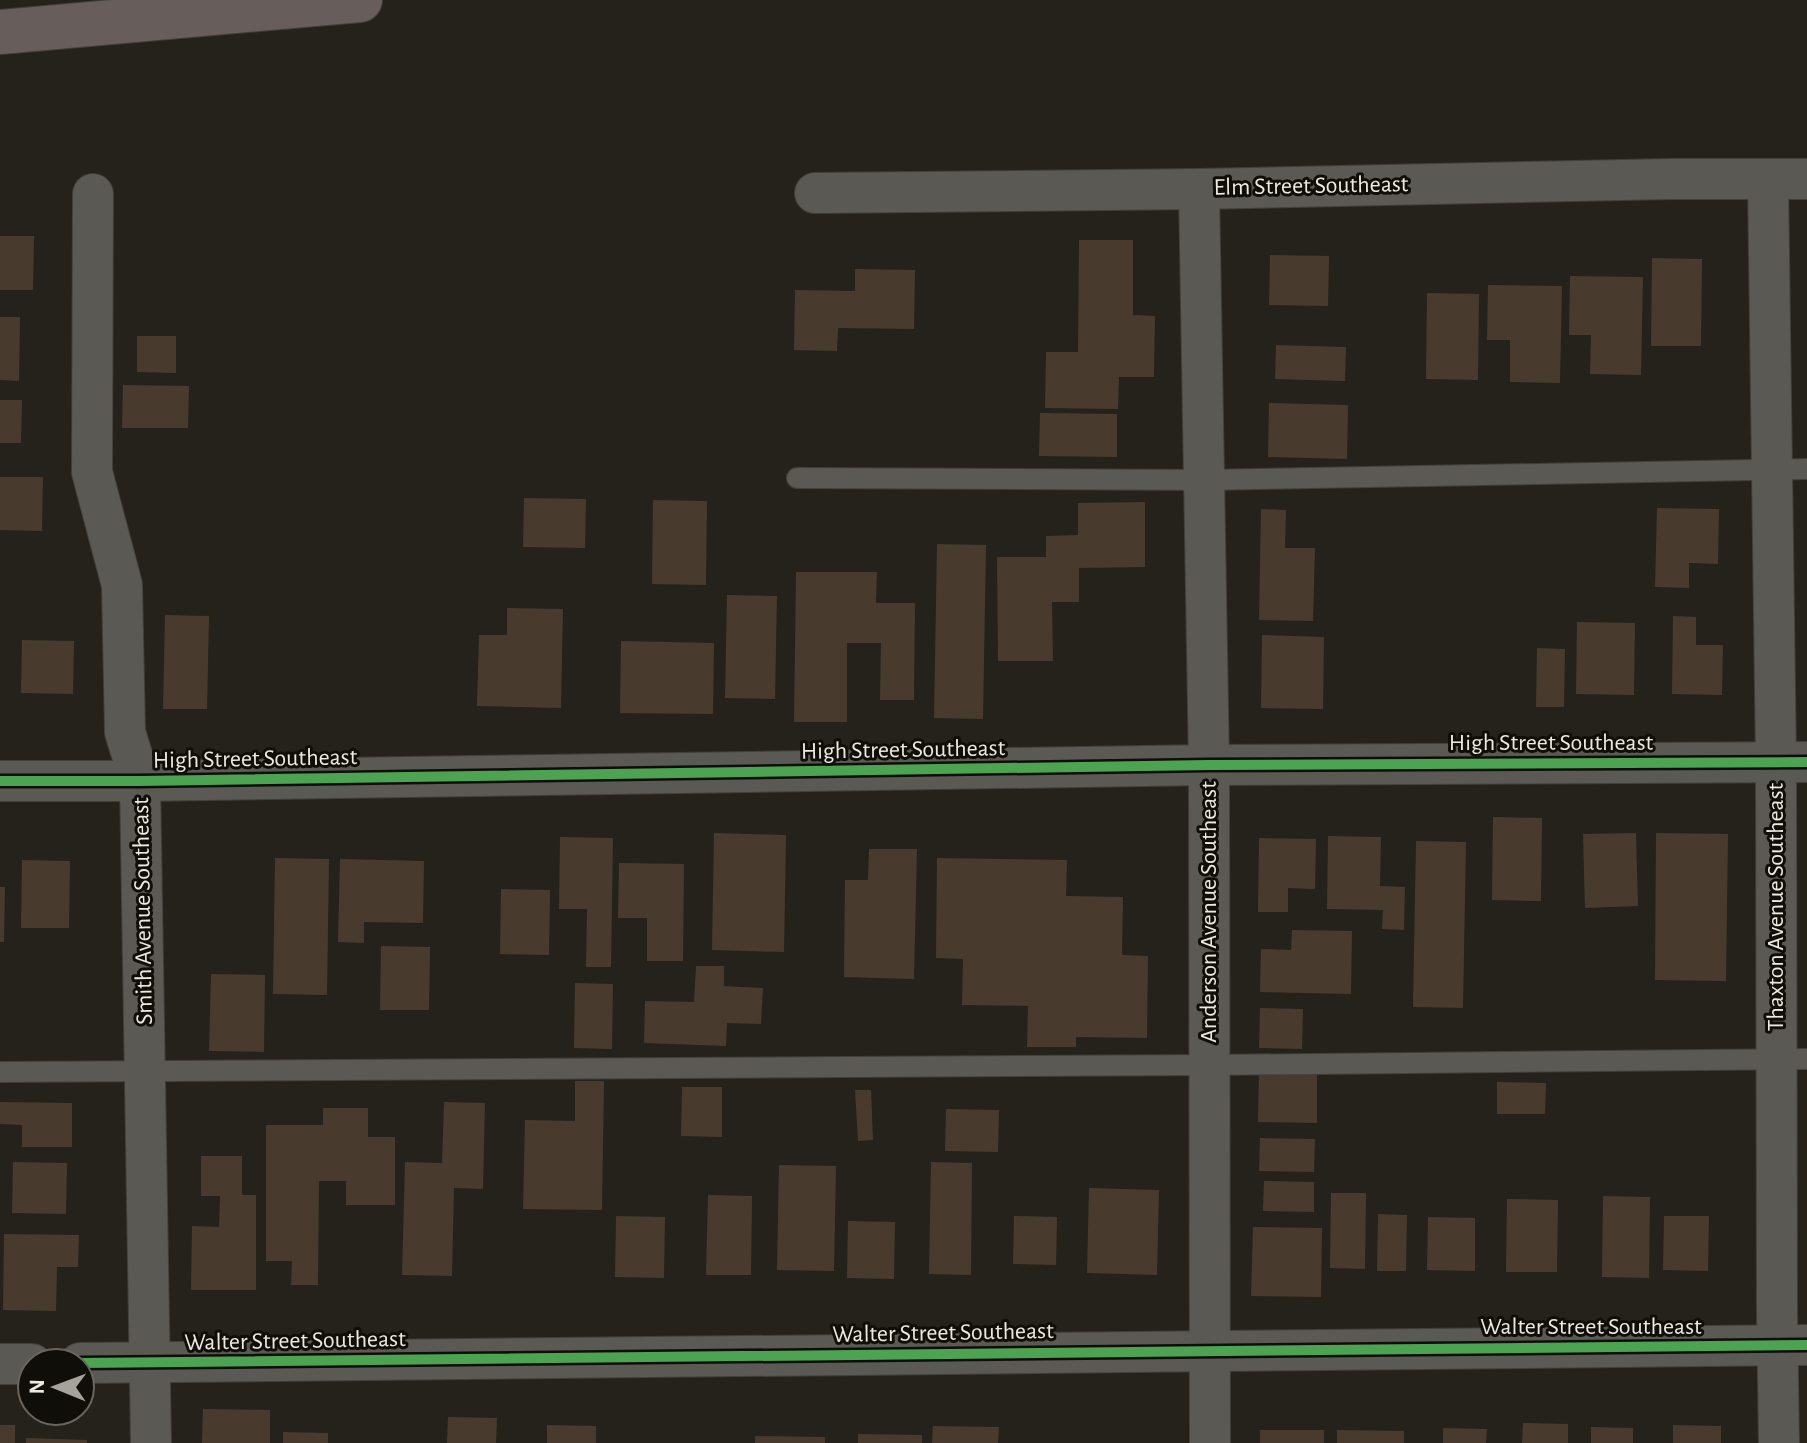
<svg xmlns="http://www.w3.org/2000/svg" width="1807" height="1443" viewBox="0 0 1807 1443" font-family="'Alegreya Sans',sans-serif">
  <style>
    .building { fill: #483b2e }
    .lines { fill: none; stroke-linecap: round; stroke-linejoin: round }
    .lane-casing { stroke: #423f3b; stroke-width: 22 }
    .street-casing { stroke: #423f3b; stroke-width: 42 }
    .highway-casing { stroke: #423f3b; stroke-width: 46 }
    .lane { stroke: #5b5953; stroke-width: 20 }
    .street { stroke: #5b5953; stroke-width: 40 }
    .highway { stroke: #675e5b; stroke-width: 44 }
    .cycleway-casing { stroke: #100e08; stroke-width: 15 }
    .cycleway { stroke: #4ca352; stroke-width: 10 }
    .labels { text-anchor: middle; dominant-baseline: central; stroke-width: 6; stroke-linejoin: round; paint-order: stroke }
    .street-label { font-size: 24px; fill: #ece9e1; stroke: #100e08 }
  </style>
  <rect width="100%" height="100%" fill="#25221b"/>
  <g class="building">
    <polygon points="0,236 34,236 33,290 0,290"/>
    <polygon points="1079,240 1133,240 1133,315 1155,316 1154,377 1119,377 1118,409 1045,408 1046,352 1078,352"/>
    <polygon points="1270,255 1329,256 1328,306 1269,305"/>
    <polygon points="1652,258 1702,259 1701,346 1651,346"/>
    <polygon points="855,269 915,270 914,329 838,328 837,351 794,350 795,290 855,291"/>
    <polygon points="1570,276 1643,277 1641,375 1590,374 1591,335 1569,335"/>
    <polygon points="1488,285 1562,286 1560,383 1510,382 1510,340 1487,340"/>
    <polygon points="1427,293 1479,294 1478,380 1426,379"/>
    <polygon points="0,317 20,317 19,381 0,380"/>
    <polygon points="137,336 176,336 176,373 137,372"/>
    <polygon points="1276,345 1346,347 1345,381 1275,379"/>
    <polygon points="123,385 189,386 188,428 122,428"/>
    <polygon points="0,400 22,400 21,443 0,443"/>
    <polygon points="1269,403 1348,405 1347,459 1268,457"/>
    <polygon points="1040,413 1117,414 1117,457 1039,456"/>
    <polygon points="0,477 43,477 42,531 0,530"/>
    <polygon points="524,498 586,499 585,548 523,547"/>
    <polygon points="653,500 707,501 706,585 652,584"/>
    <polygon points="1145,502 1145,567 1079,568 1079,602 1052,602 1053,661 998,661 997,557 1046,557 1046,536 1078,535 1078,503"/>
    <polygon points="1657,508 1719,509 1718,564 1689,563 1689,588 1655,587"/>
    <polygon points="1261,509 1286,510 1285,548 1315,548 1313,621 1259,620"/>
    <polygon points="937,544 986,545 983,719 934,718"/>
    <polygon points="796,572 877,572 876,603 915,603 914,700 880,700 881,643 847,643 847,722 794,722"/>
    <polygon points="727,595 777,596 775,699 725,698"/>
    <polygon points="507,608 563,609 561,708 477,706 479,635 507,635"/>
    <polygon points="165,615 209,616 207,709 163,709"/>
    <polygon points="1673,616 1696,617 1696,645 1723,645 1722,695 1672,694"/>
    <polygon points="1577,622 1635,623 1634,695 1576,694"/>
    <polygon points="1262,635 1324,637 1323,709 1261,708"/>
    <polygon points="22,640 74,641 73,694 21,693"/>
    <polygon points="621,641 714,643 713,714 620,713"/>
    <polygon points="1537,648 1565,649 1564,707 1536,707"/>
    <polygon points="1493,817 1542,818 1541,901 1492,900"/>
    <polygon points="714,833 786,835 784,952 712,950"/>
    <polygon points="1636,833 1638,906 1585,908 1583,834"/>
    <polygon points="1656,833 1728,834 1726,981 1655,980"/>
    <polygon points="1328,836 1381,837 1380,886 1405,887 1404,930 1382,929 1383,910 1327,909"/>
    <polygon points="560,837 613,838 611,967 586,967 587,909 559,909"/>
    <polygon points="1259,838 1316,839 1315,889 1288,888 1288,912 1258,912"/>
    <polygon points="1416,841 1466,842 1463,1008 1413,1007"/>
    <polygon points="869,849 917,849 914,979 844,977 845,880 868,880"/>
    <polygon points="275,858 329,859 327,995 273,994"/>
    <polygon points="937,858 1067,860 1066,896 1123,897 1122,955 1148,956 1147,1038 1076,1037 1076,1047 1027,1047 1028,1006 962,1005 963,959 936,958"/>
    <polygon points="340,859 424,861 423,923 364,922 364,943 338,942"/>
    <polygon points="22,860 70,861 69,928 21,928"/>
    <polygon points="619,863 684,864 683,961 647,961 647,918 618,918"/>
    <polygon points="0,887 5,887 4,942 0,942"/>
    <polygon points="501,889 550,890 549,955 500,954"/>
    <polygon points="1292,930 1352,931 1351,994 1260,992 1261,949 1291,950"/>
    <polygon points="381,946 430,947 429,1010 380,1010"/>
    <polygon points="696,966 724,966 724,986 763,988 761,1024 727,1023 726,1046 644,1043 645,1001 694,1002"/>
    <polygon points="211,974 265,975 264,1052 209,1051"/>
    <polygon points="575,983 613,984 612,1049 574,1048"/>
    <polygon points="1260,1008 1303,1009 1302,1049 1259,1048"/>
    <polygon points="1259,1071 1317,1072 1317,1123 1258,1122"/>
    <polygon points="575,1081 604,1081 602,1210 523,1209 525,1120 575,1121"/>
    <polygon points="1497,1082 1546,1083 1545,1114 1497,1114"/>
    <polygon points="682,1087 722,1087 722,1137 681,1136"/>
    <polygon points="855,1090 871,1090 873,1140 858,1141"/>
    <polygon points="0,1102 72,1103 72,1147 22,1147 22,1125 0,1124"/>
    <polygon points="444,1102 485,1103 483,1189 454,1188 452,1276 402,1275 405,1162 442,1163"/>
    <polygon points="323,1108 368,1108 368,1137 395,1137 395,1205 346,1205 346,1181 319,1181 318,1285 291,1285 292,1261 266,1261 266,1125 323,1125"/>
    <polygon points="946,1109 999,1110 998,1152 945,1151"/>
    <polygon points="1260,1138 1315,1139 1314,1172 1259,1171"/>
    <polygon points="201,1156 242,1156 242,1195 256,1195 256,1290 191,1290 192,1226 219,1227 220,1196 201,1196"/>
    <polygon points="13,1162 67,1163 66,1214 12,1213"/>
    <polygon points="931,1162 972,1163 971,1275 929,1274"/>
    <polygon points="779,1165 836,1166 834,1271 777,1270"/>
    <polygon points="1264,1181 1314,1182 1314,1212 1263,1211"/>
    <polygon points="1089,1188 1159,1190 1157,1275 1087,1273"/>
    <polygon points="1331,1193 1366,1193 1365,1269 1330,1268"/>
    <polygon points="708,1195 752,1196 751,1275 706,1275"/>
    <polygon points="1603,1196 1650,1197 1649,1278 1602,1277"/>
    <polygon points="1507,1199 1558,1200 1557,1272 1506,1272"/>
    <polygon points="1378,1214 1407,1215 1406,1271 1377,1271"/>
    <polygon points="616,1216 665,1217 664,1278 615,1277"/>
    <polygon points="1014,1216 1057,1217 1056,1265 1013,1264"/>
    <polygon points="1664,1216 1709,1216 1708,1271 1663,1270"/>
    <polygon points="1428,1217 1475,1218 1475,1271 1427,1270"/>
    <polygon points="848,1221 895,1222 894,1279 847,1278"/>
    <polygon points="1253,1227 1322,1228 1321,1297 1251,1296"/>
    <polygon points="4,1234 79,1235 78,1267 57,1267 56,1311 3,1310"/>
    <polygon points="203,1409 270,1410 270,1443 202,1443"/>
    <polygon points="448,1417 497,1418 496,1443 447,1443"/>
    <polygon points="1523,1423 1568,1424 1568,1443 1522,1443"/>
    <rect x="0" y="1425" width="15" height="18"/>
    <polygon points="547,1425 596,1426 596,1443 547,1443"/>
    <polygon points="1673,1425 1721,1426 1721,1443 1673,1443"/>
    <polygon points="933,1426 999,1427 998,1443 932,1443"/>
    <polygon points="1591,1427 1633,1428 1633,1443 1591,1443"/>
    <polygon points="1443,1428 1487,1429 1486,1443 1443,1443"/>
    <rect x="1260" y="1430" width="64" height="13"/>
    <polygon points="1337,1430 1404,1431 1404,1443 1337,1443"/>
    <polygon points="283,1432 328,1433 328,1443 283,1443"/>
    <polygon points="858,1434 922,1435 922,1443 858,1443"/>
    <polygon points="755,1436 825,1437 825,1443 755,1443"/>
    <polygon points="26,1438 87,1440 87,1443 26,1443"/>
  </g>
  <g class="lines">
    <g class="lane-casing">
      <g id="lane">
        <polyline points="797,478 1204,480 1807,469"/>
        <polyline points="0,1072 1209,1065 1807,1059"/>
      </g>
    </g>
    <g class="street-casing">
      <g id="street">
        <polyline points="1768,180 1776,761 1777,1312 1779,1443"/>
        <polyline points="1199,189 1209,765 1210,1443"/>
        <polyline points="815,193 1199,189 1671,179 1807,179"/>
        <polyline points="93,194 92,472 122,585 125,732 140,781 151,1443"/>
        <polyline points="0,781 140,781 1209,765 1807,762"/>
        <polyline points="80,1363 1807,1345"/>
        <polyline points="0,1364 32,1364"/>
      </g>
    </g>
    <g class="highway-casing">
      <polyline id="highway" points="0,32 360,0"/>
    </g>
    <use href="#lane" class="lane"/>
    <use href="#street" class="street"/>
    <use href="#highway" class="highway"/>
    <g class="cycleway-casing">
      <g id="cycleway">
        <polyline points="0,781 140,781 1209,765 1807,762"/>
        <polyline points="80,1363 1807,1345"/>
      </g>
    </g>
    <use href="#cycleway" class="cycleway"/>
  </g>
  <g class="labels">
    <g class="street-label">
      <text transform="translate(1311 186) rotate(-1)">Elm Street Southeast</text>
      <text x="1551" y="743">High Street Southeast</text>
      <text transform="translate(903 750) rotate(-1)">High Street Southeast</text>
      <text transform="translate(255 759) rotate(-1)">High Street Southeast</text>
      <text transform="translate(1776 907) rotate(-90)">Thaxton Avenue Southeast</text>
      <text transform="translate(143 911) rotate(-91)">Smith Avenue Southeast</text>
      <text transform="translate(1209 912) rotate(-90)">Anderson Avenue Southeast</text>
      <text x="1591" y="1327">Walter Street Southeast</text>
      <text transform="translate(943 1333) rotate(-1)">Walter Street Southeast</text>
      <text transform="translate(295 1341) rotate(-1)">Walter Street Southeast</text>
    </g>
  </g>
  <g transform="translate(56 1387) rotate(271)"><circle r="38" fill="#100e08" stroke="#68665f" stroke-width="2"/>
  <path d="M0-6L14 30L0 20L-14 30Z" fill="#a6a39c"/>
  <text y="-12" font-size="22" font-weight="bold" text-anchor="middle" fill="#ece9e1">N</text>
  </g>
</svg>
